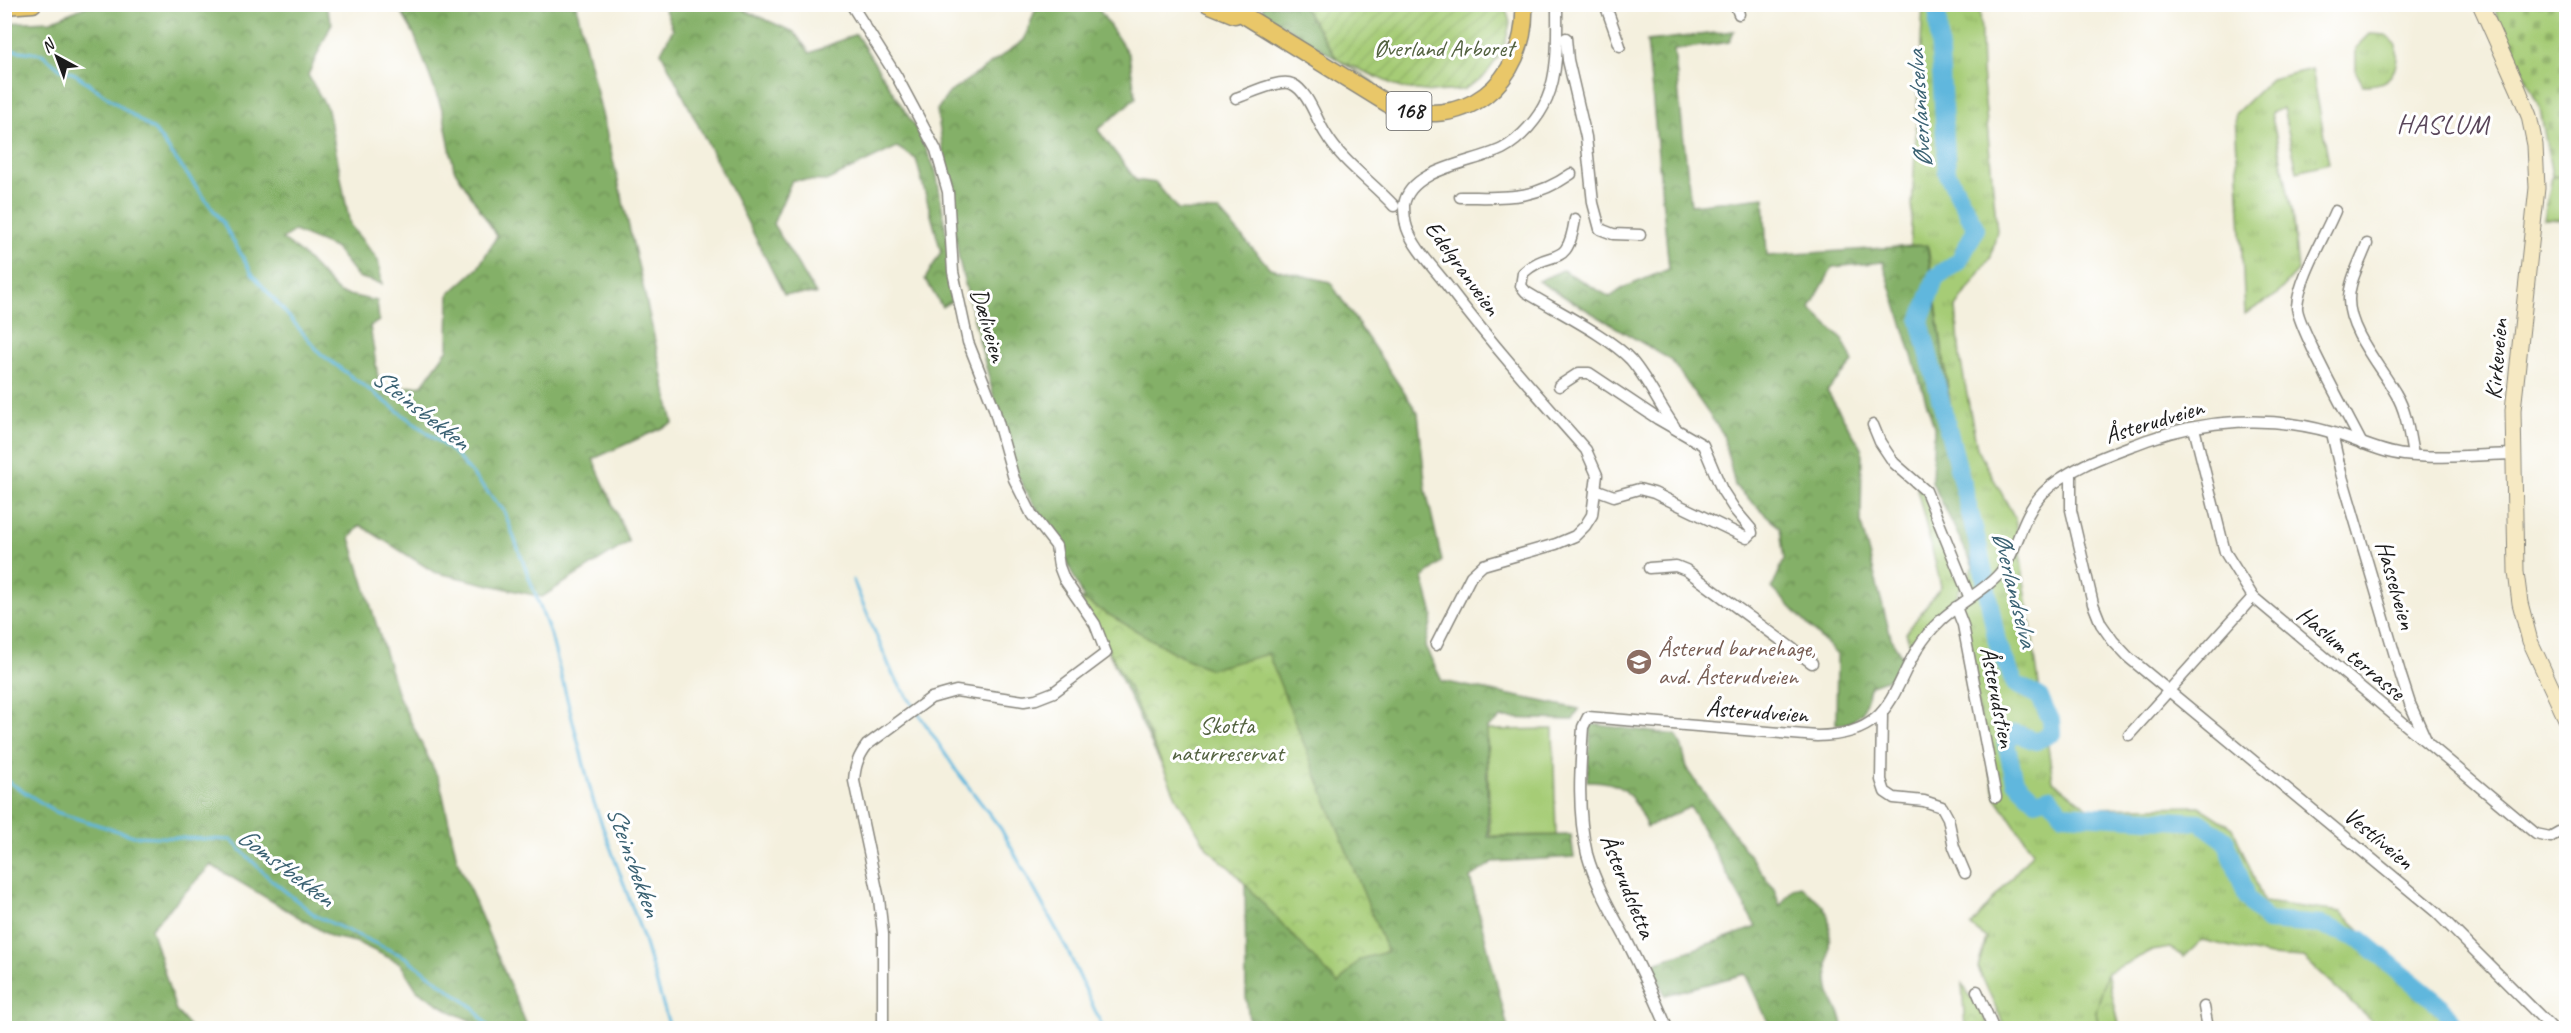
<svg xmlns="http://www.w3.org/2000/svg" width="2571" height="1033" viewBox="0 0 2571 1033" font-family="Caveat,sans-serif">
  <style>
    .grass { fill: url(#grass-tufts); stroke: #617449; stroke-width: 1.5 }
    .forest { fill: url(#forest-crowns); stroke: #506642; stroke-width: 1.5 }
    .cemetery { fill: url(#cemetery-stones); stroke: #617449; stroke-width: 1.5 }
    .park { fill: url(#park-crowns); stroke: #617449; stroke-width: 1.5 }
    .garden { fill: url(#garden-furrows); stroke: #617449; stroke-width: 1.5 }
    .pitch { fill: #a6cc76; stroke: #617449; stroke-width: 1.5 }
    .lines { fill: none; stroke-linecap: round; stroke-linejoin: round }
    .stream { stroke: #60b7dd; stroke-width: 3 }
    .river { stroke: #60b7dd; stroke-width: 18 }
    .minor-casing { stroke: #88867d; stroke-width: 13 }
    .secondary-casing { stroke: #88867d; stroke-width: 17 }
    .primary-casing { stroke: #88867d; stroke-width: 19 }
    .minor { stroke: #fff; stroke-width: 10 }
    .secondary { stroke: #f6e9c3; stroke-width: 15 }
    .primary { stroke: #e9c769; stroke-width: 16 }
    .labels { text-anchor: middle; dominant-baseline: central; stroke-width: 6; stroke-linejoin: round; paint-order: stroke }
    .shield { fill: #fff; stroke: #606060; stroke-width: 1.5 }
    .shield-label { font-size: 22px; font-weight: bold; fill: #1c1c1c }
    .park-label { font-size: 24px; fill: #536240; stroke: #fff }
    .street-label { font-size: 24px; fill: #1c1c1c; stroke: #fff }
    .education-label { font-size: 24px; fill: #785e54; stroke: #fff; text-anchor: start }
    .water-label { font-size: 26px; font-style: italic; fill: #3b6273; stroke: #fff }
    .quarter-label { font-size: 27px; letter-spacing: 1.5px; fill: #59465a; stroke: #fff }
  </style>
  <defs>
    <pattern id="grass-tufts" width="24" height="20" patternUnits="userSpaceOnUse" patternTransform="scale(1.5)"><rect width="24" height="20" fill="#a6cc76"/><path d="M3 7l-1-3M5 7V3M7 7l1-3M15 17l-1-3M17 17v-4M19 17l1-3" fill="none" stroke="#8eaf66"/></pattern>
    <pattern id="forest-crowns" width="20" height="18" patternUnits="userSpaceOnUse" patternTransform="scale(1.5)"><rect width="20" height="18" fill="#84b067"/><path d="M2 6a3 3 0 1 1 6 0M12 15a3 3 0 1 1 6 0" fill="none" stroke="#6b8e54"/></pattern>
    <pattern id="cemetery-stones" width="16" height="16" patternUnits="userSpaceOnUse" patternTransform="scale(1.5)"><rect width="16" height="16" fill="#a6cc76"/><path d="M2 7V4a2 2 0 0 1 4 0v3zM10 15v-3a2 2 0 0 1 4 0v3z" fill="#8eaf66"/></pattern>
    <pattern id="park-crowns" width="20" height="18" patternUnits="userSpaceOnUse" patternTransform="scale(1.5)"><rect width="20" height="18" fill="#a6cc76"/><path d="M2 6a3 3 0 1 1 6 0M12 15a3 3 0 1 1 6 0" fill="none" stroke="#8eaf66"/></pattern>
    <pattern id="garden-furrows" width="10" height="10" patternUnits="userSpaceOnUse" patternTransform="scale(1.5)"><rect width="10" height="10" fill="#a6cc76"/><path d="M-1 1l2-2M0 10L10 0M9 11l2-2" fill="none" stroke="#8eaf66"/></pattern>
  </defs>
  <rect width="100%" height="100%" fill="#fff"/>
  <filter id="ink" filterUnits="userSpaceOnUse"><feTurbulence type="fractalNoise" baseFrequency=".0167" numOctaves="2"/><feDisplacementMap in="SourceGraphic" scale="12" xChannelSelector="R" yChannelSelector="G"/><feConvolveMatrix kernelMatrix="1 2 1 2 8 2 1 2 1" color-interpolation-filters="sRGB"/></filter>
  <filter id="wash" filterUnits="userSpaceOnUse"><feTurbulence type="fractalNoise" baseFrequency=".008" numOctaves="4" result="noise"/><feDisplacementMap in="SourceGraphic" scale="24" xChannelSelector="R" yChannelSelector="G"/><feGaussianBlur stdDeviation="1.35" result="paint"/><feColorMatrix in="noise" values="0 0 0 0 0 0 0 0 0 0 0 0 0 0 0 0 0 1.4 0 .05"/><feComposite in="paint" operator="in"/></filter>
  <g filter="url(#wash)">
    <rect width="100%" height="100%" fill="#f4f0de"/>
    <g class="grass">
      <polygon points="1923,5 1980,5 1982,71 1997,231 1991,257 1956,307 1960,357 1977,448 2015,518 2053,781 2089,808 2199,806 2233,828 2264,902 2341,912 2465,1028 2379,1028 2304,958 2270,956 2202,940 2184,957 2170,948 2151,951 2107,973 2096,1012 2099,1028 2005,1028 1978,968 1986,938 1971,926 2033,852 1996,798 1958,603 1973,566 1928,246 1910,245"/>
      <path d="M2370,34L2386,35L2397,45C2399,71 2391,86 2363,85L2356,72V48Z"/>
      <polygon points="2312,69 2329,163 2297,171 2283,108 2271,113 2292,210 2298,271 2275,296 2245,314 2235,114 2271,79"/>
      <polygon points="2552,176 2566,177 2566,220 2544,219"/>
      <polygon points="1921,488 1962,584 1953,603 1910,645 1906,633 1941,586 1917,489"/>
    </g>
    <g class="forest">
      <polygon points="89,5 325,5 332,23 308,75 328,110 350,225 378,260 382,284 358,277 335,248 294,231 282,239 302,254 339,293 377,301 379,321 370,326 380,390 422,385 448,349 449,294 478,268 497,236 454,169 443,112 414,34 397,5 576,5 641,277 673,423 593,459 629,542 542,597 434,572 360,525 350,538 398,695 440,782 457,859 528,1028 486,1028 448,1010 417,990 400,963 356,942 332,937 211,865 151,928 176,1011 191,1028 5,1028 5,23 51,21"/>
      <polygon points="663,5 739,5 746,11 794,32 810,53 856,34 917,130 936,171 957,298 942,307 925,279 941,252 916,159 897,147 826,181 792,180 773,224 816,294 784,294 661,52 673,29"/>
      <polygon points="1081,5 1096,5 1129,55 1136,98 1098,130 1136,180 1156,183 1178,210 1219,211 1270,268 1330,282 1418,413 1426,490 1442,561 1423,578 1433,615 1425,646 1442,681 1579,709 1573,720 1501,718 1486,729 1488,837 1571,835 1574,857 1493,862 1470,878 1508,1028 1250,1028 1246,997 1245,880 1186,812 1155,752 1055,536 1029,497 1010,461 959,260 937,110 949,93 1024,40 1036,8"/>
      <polygon points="1262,5 1302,5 1338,60 1376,84 1264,13"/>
      <polygon points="1734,31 1729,42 1674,50 1691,205 1764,197 1767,256 1927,245 1973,566 1932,482 1934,427 1883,262 1833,267 1810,308 1843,340 1853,362 1827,391 1862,449 1861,524 1892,641 1903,658 1894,677 1871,685 1863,711 1851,723 1836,724 1837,655 1772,588 1784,560 1780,528 1735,486 1723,434 1671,360 1538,281 1563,270 1610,297 1623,288 1669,269 1647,41"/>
      <path d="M1591,724L1676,735C1684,747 1684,758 1688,771L1774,889L1780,906L1793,888L1801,886C1808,893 1820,900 1825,909C1836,925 1823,971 1830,993C1834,1006 1843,1014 1843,1028H1771L1745,974L1665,995L1652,964L1756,927L1690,807L1647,827C1631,794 1627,781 1587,781Z"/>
    </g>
    <polygon class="cemetery" points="2494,5 2566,5 2566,177 2552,176 2540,108 2498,21"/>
    <g class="park">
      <polygon points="1080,598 1180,656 1210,669 1268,654 1387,952 1360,959 1338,984 1232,870 1208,849 1176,797 1129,687"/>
      <polygon points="2107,973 2120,1028 2099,1028 2096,1012"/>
      <polygon points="1962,984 1983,1014 1989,1028 1965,1028"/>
    </g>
    <polygon class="garden" points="1302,5 1505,5 1510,23 1504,49 1484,77 1463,90 1432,92 1401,88 1338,60"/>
    <polygon class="pitch" points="1553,729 1556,835 1490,836 1487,730"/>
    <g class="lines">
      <g class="stream">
        <polyline points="4,49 42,54 61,69 75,74 155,131 223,223 253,275 321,354 453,452 504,511 551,636 593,800 642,934 670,1028"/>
        <polyline points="853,580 893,675 958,773 1001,829 1066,947 1103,1028"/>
        <polyline points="4,779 56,812 134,836 231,840 270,879 316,916 405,957 473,1007 489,1028"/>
      </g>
      <polyline class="river" points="1937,4 1947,173 1976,229 1959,261 1936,277 1920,321 1978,544 1997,642 2015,684 2039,696 2051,720 2052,733 2036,741 2015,733 2006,743 2015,781 2036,801 2049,797 2063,814 2200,822 2226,841 2248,899 2267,921 2322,925 2360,939 2441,1006 2456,1028"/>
    </g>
  </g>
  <g filter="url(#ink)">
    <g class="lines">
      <g class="minor-casing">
        <g id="minor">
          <path d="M851,4L897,77L936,150L948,192L953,272L968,342L994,408L1014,479L1032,515L1056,546L1059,566L1064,579L1095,624L1106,653L1054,692L1036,699L1024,701L956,691L931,698L867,745C858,757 855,766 854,781L879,899L883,934V1028"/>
          <polyline points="1605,4 1620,46"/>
          <polyline points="1735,4 1739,14"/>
          <polyline points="1566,38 1568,60 1586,137 1593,203 1600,229 1613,234 1640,235"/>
          <path d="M1236,98C1249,94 1280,78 1292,84C1308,91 1316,119 1325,133C1342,162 1371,181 1394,206"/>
          <path d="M1460,197C1506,197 1532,201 1571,174"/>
          <path d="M2335,211C2324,237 2299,279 2297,306C2295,322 2351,422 2362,444"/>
          <path d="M1575,219C1567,272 1553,246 1523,273L1521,286L1526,292C1555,310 1610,337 1631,360C1648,380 1659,405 1674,426"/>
          <path d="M2367,244C2360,262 2349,281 2349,300C2349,332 2381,367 2396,394C2407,412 2409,435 2413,455"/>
          <polyline points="1559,386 1579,373 1589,373 1658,419 1703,445 1722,490 1735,510 1751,529 1752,533 1747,538 1654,493 1639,489 1614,496 1595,489"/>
          <polyline points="1873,425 1880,442 1894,463 1926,491 1969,596"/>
          <polyline points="2194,428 2225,552 2253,597 2536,834 2550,837 2566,828"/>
          <polyline points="2332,433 2341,473 2401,676 2410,704 2427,742"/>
          <polyline points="2071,473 2071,510 2093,604 2101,624 2113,641 2128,657 2436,912 2552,1028"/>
          <polyline points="1649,568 1676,566 1686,570 1812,663"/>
          <polyline points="1956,607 1963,625 1996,797"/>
          <path d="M1436,645L1471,576L1483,565L1556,544L1575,536L1585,526L1592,515L1597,475L1586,450C1538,396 1490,342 1446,284C1433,267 1414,248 1407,228C1405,222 1404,211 1404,205C1410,168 1474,163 1502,149C1521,139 1539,118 1547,99C1559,71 1557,34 1557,4"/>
          <polyline points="1882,714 1881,780 1885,792 1894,798 1924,801 1942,807 1948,818 1954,847 1965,873"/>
          <polyline points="2129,735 2253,597"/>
          <polyline points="1977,991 1993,1028"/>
          <polyline points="2204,1007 2208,1028"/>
          <path d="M1667,1028C1655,997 1640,967 1625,937C1611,911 1595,883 1587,854C1577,812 1580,769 1583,727L1588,717L1817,736C1908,735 1887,670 1940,621C1957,604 1991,587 2003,569C2019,546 2021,516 2043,493C2068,467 2113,453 2147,440C2206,419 2270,415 2330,432C2355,439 2378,452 2404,455C2439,459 2477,455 2513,454"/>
        </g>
      </g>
      <g class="secondary-casing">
        <polyline id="secondary" points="2480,4 2519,91 2529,116 2535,145 2537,188 2513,410 2516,572 2520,603 2530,641 2566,719"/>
      </g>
      <g class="primary-casing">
        <g id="primary">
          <polyline points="1208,4 1235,15"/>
          <path d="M1226,4L1388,104C1462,135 1528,83 1524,4"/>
          <polyline points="4,6 33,4"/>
        </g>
      </g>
      <use href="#minor" class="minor"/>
      <use href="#secondary" class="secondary"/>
      <use href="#primary" class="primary"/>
    </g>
  </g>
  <defs>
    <g id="school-disc" transform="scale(1.35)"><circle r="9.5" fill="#8d6e63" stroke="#fff"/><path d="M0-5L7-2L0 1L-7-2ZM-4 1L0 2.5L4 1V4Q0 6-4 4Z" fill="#fff"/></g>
  </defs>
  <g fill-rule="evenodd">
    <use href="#school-disc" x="1639" y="662"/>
  </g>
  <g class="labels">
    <rect class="shield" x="1386.5" y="92" width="45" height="38" rx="4.5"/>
    <g class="shield-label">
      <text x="1409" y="111">168</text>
    </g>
    <g class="park-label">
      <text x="1444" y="48">Øverland Arboret</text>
      <text x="1227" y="725">Skotta<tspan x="1227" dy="28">naturreservat</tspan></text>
    </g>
    <g class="street-label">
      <text transform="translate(1463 268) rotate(54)">Edelgranveien</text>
      <text transform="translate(989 325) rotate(74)">Dæliveien</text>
      <text transform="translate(2496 359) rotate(-85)">Kirkeveien</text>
      <text transform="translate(2154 421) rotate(-17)">Åsterudveien</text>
      <text transform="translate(2396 585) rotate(74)">Hasselveien</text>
      <text transform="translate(2351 653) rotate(40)">Haslum terrasse</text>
      <text transform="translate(1998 697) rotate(79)">Åsterudstien</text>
      <text transform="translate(1757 711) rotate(4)">Åsterudveien</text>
      <text transform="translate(2379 838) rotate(40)">Vestliveien</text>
      <text transform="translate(1628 886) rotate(68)">Åsterudsletta</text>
    </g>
    <g class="education-label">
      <text x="1658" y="648">Åsterud barnehage,<tspan x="1658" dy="28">avd. Åsterudveien</tspan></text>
    </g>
    <g class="water-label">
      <text transform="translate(1919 109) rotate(-94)">Øverlandselva</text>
      <text transform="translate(421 409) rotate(38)">Steinsbekken</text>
      <text transform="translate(2015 589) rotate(76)">Øverlandselva</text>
      <text transform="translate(634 861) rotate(70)">Steinsbekken</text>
      <text transform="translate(286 867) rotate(37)">Gomstbekken</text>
    </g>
    <g class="quarter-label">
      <text x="2443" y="124">HASLUM</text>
    </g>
  </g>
  <rect width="2571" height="1033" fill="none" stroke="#fff" stroke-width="24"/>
  <g transform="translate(57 57) rotate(319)" stroke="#ffffff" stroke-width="4.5" paint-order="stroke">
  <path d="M0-4.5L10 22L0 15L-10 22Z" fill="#1c1c1c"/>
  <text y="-9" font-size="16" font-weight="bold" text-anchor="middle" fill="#1c1c1c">N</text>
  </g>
</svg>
